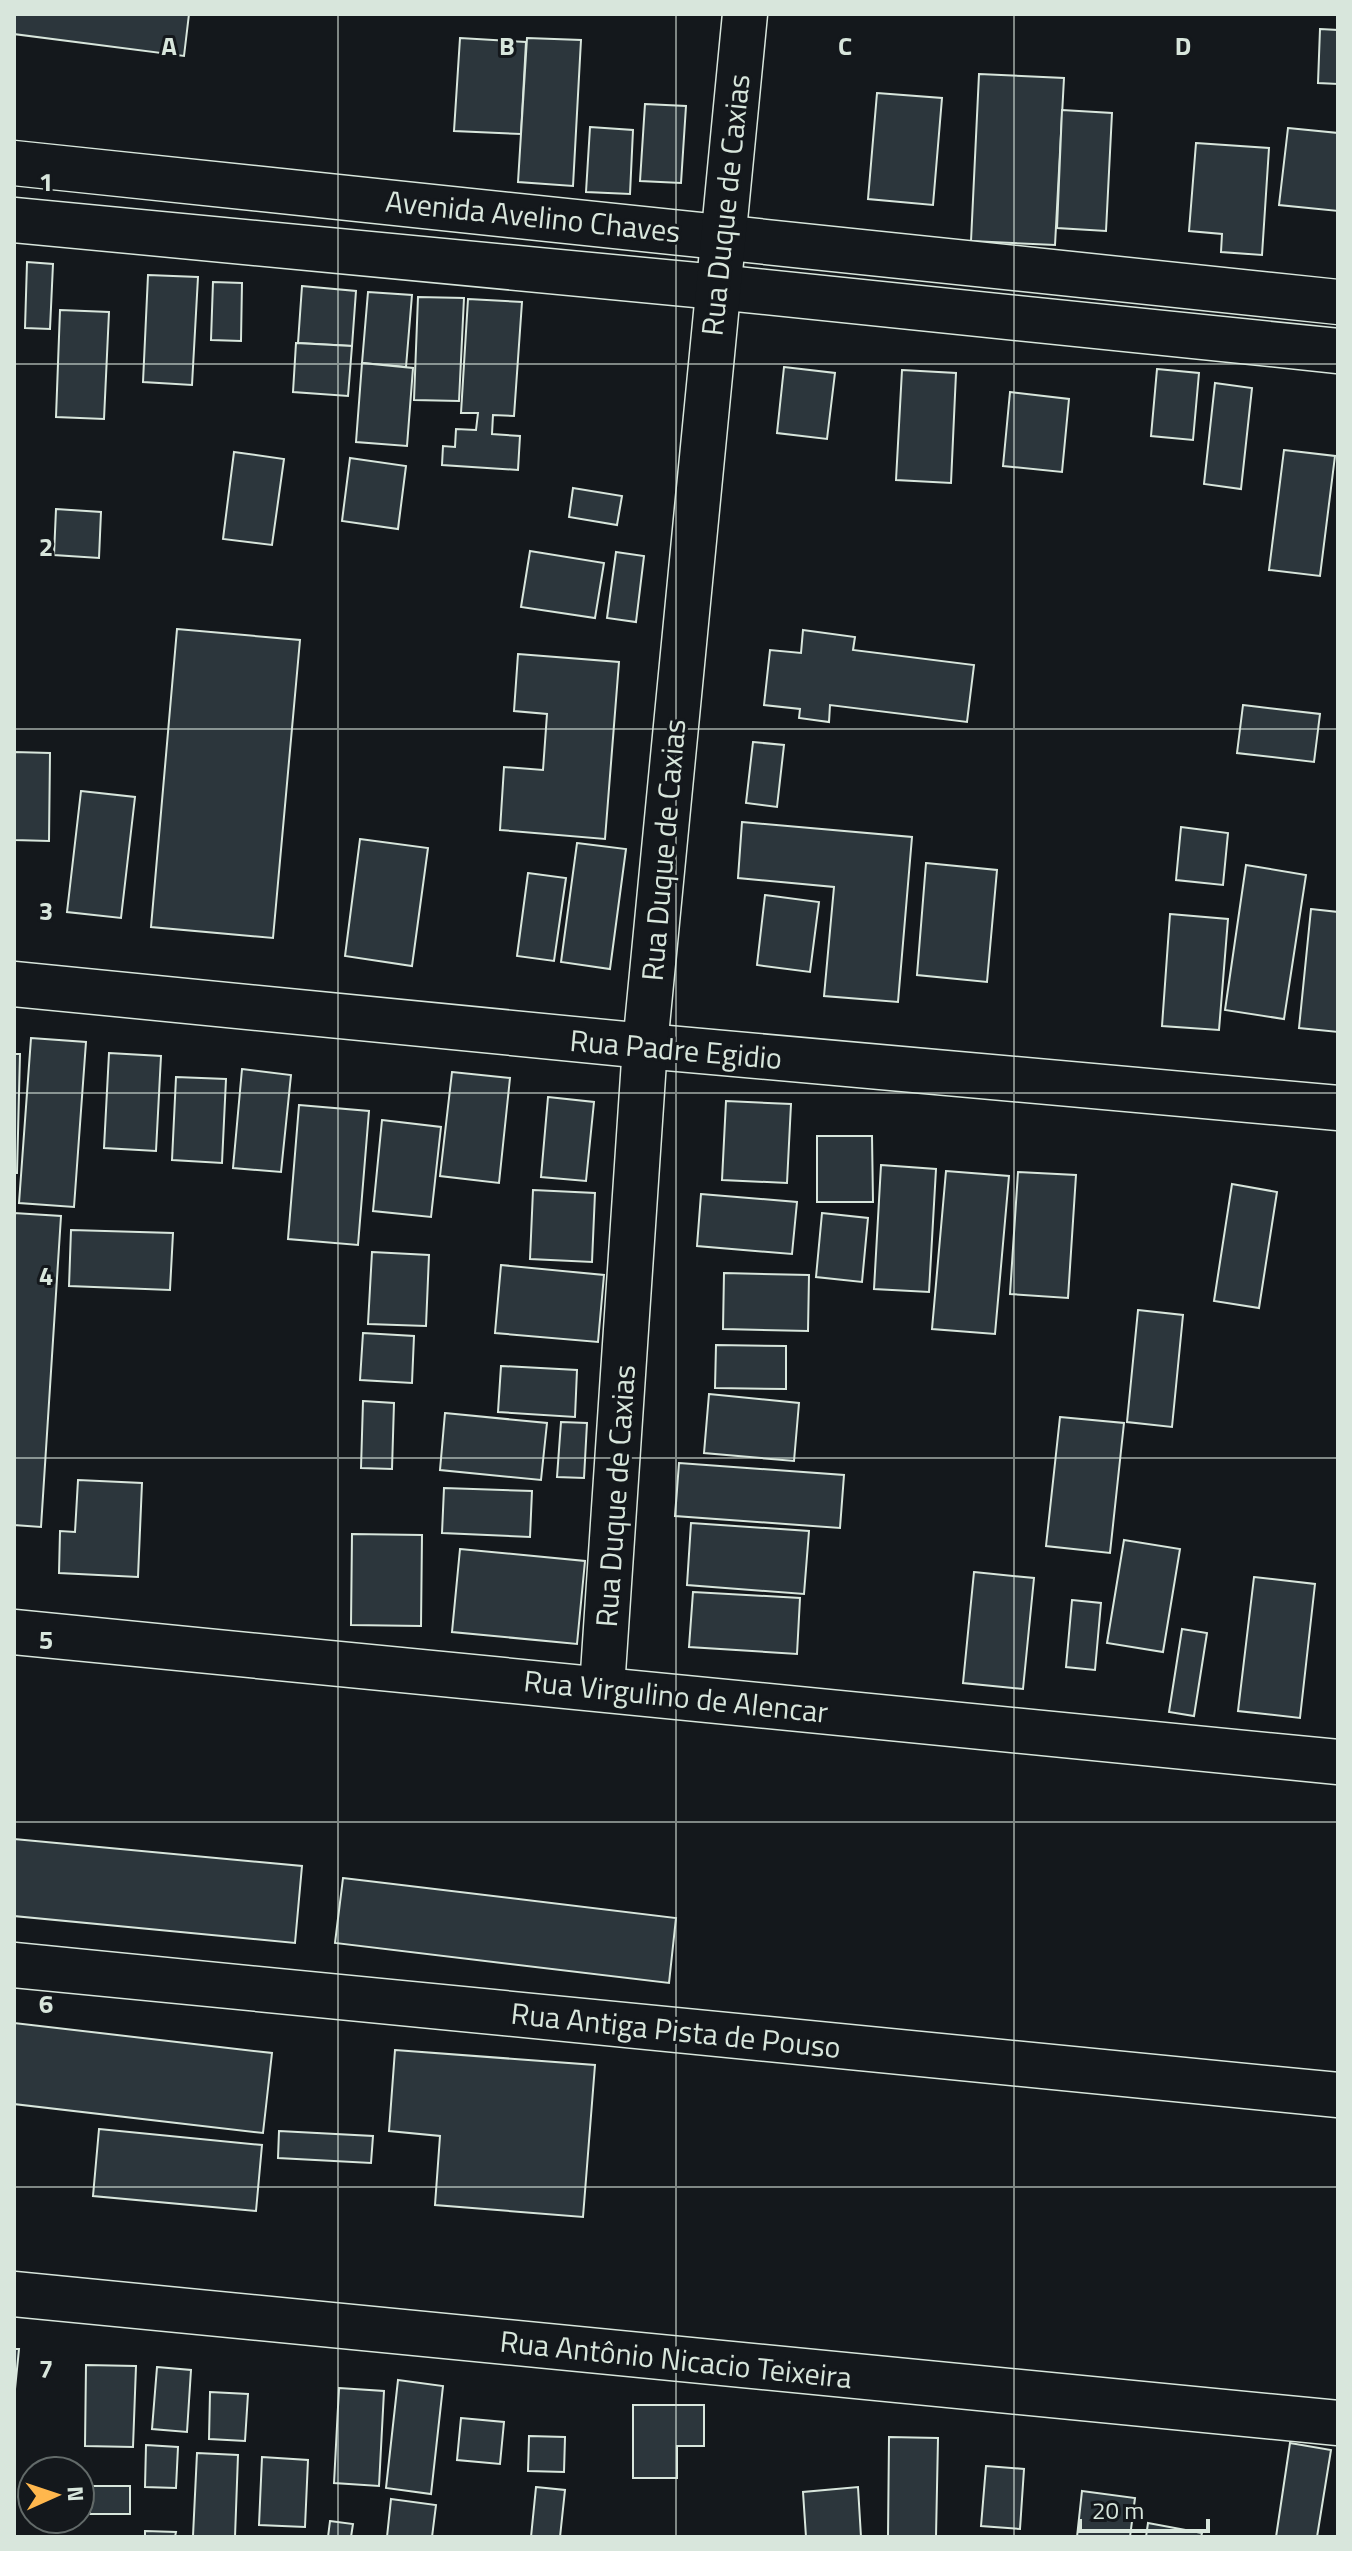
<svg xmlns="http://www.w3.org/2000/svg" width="1352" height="2551" viewBox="0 0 1352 2551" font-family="'Titillium Web',sans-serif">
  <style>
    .building { fill: #2c363c; stroke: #d8e6dc; stroke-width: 2 }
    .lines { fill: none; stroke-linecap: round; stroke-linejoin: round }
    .minor-casing { stroke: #d8e6dc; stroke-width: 47 }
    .minor { stroke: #14181c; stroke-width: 44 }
    .grid { fill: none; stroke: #d8e6dc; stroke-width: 2; stroke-opacity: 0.55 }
    .labels { text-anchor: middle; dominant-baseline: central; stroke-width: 6; stroke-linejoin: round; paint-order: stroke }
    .street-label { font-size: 30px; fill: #d8e6dc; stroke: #14181c }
    .grid-label { font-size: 26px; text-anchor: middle; font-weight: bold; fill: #d8e6dc; stroke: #14181c; stroke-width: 6; stroke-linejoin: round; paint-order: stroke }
  </style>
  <rect width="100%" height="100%" fill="#14181c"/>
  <g class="building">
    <polygon points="14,14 189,14 184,56 14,34"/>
    <polygon points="1320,29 1338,30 1338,84 1318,83"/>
    <polygon points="460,38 526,42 521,134 454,131"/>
    <polygon points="527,38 581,40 573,186 518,182"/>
    <polygon points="979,74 1064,78 1055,245 971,241"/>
    <polygon points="877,93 942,98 933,205 868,199"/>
    <polygon points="645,104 686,106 681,183 640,181"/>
    <polygon points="1062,110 1112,113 1106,231 1057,228"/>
    <polygon points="590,127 633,130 630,194 586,192"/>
    <polygon points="1288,128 1338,133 1338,211 1279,205"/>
    <polygon points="1196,143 1269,148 1262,255 1221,252 1222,234 1189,231"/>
    <polygon points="27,262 53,264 50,329 25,328"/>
    <polygon points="148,275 198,277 192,385 143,382"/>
    <polygon points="213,282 242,283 241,341 211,340"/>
    <polygon points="302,286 356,291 352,346 298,343"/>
    <polygon points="368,292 412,295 406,367 362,363"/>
    <polygon points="418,297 464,298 459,401 414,400"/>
    <polygon points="468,299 522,302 514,416 493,415 492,434 520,436 518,470 442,465 443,446 455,447 456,429 476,430 478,413 461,413"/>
    <polygon points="60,310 109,312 104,419 56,417"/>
    <polygon points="296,343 352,346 348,396 293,392"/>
    <polygon points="362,363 413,368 407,446 356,442"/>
    <polygon points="784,367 835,373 827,439 777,433"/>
    <polygon points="1157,369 1199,373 1193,440 1151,436"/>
    <polygon points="902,370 956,373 951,483 896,480"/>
    <polygon points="1215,383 1252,388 1241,489 1204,484"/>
    <polygon points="1010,392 1069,399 1062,472 1003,466"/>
    <polygon points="1284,450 1335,456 1320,576 1269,570"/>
    <polygon points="234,452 284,459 272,545 223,539"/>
    <polygon points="350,458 406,466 398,529 342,521"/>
    <polygon points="573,488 622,496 617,525 569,517"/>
    <polygon points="56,509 101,512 99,558 54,555"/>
    <polygon points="530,551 604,563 595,618 521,607"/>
    <polygon points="616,552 644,556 636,622 607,618"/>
    <polygon points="177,629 300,640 273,938 151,927"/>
    <polygon points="803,630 855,637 853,650 974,665 967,722 830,705 829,722 799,718 800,709 764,705 770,650 801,653"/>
    <polygon points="518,654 619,662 605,839 500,830 504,767 543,770 547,714 514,711"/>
    <polygon points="1243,705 1320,714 1314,762 1237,753"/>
    <polygon points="753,742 784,745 777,807 746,803"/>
    <polygon points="14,752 50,753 49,841 14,840"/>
    <polygon points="81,791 135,797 121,918 67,912"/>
    <polygon points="742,822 912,837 898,1002 824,996 834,887 738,878"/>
    <polygon points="1181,827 1228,833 1223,885 1176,880"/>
    <polygon points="360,839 428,848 412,966 345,956"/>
    <polygon points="577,843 626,849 610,969 561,962"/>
    <polygon points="926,863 997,870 987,982 917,975"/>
    <polygon points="1246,865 1306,875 1284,1019 1225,1010"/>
    <polygon points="528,873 566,878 554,961 517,956"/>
    <polygon points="765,895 819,902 810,972 757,965"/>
    <polygon points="1311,909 1338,912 1338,1032 1299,1028"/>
    <polygon points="1170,914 1228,919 1219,1030 1162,1026"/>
    <polygon points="31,1038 86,1042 74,1207 19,1203"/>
    <polygon points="109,1053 161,1056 156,1151 104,1148"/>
    <polygon points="14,1054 20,1054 17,1173 14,1173"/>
    <polygon points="242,1069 291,1075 281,1172 233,1168"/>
    <polygon points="452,1072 510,1078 499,1183 440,1176"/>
    <polygon points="176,1077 226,1079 222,1163 172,1160"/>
    <polygon points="548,1097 594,1102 586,1181 541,1177"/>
    <polygon points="726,1101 791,1104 787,1183 722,1180"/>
    <polygon points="299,1105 369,1111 358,1245 288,1239"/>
    <polygon points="382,1120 441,1127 431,1217 373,1211"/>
    <polygon points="817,1136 872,1136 873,1202 817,1202"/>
    <polygon points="881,1165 936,1169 929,1292 874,1289"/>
    <polygon points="946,1171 1009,1176 995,1334 932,1329"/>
    <polygon points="1018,1172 1076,1175 1068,1298 1010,1294"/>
    <polygon points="1232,1184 1277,1192 1259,1308 1214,1301"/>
    <polygon points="533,1190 595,1193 592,1262 530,1259"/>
    <polygon points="701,1194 797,1202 792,1254 697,1246"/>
    <polygon points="14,1213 61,1216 41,1527 14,1525"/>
    <polygon points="822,1213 868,1218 862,1282 816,1277"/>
    <polygon points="71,1230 173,1233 170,1290 69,1286"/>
    <polygon points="372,1252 429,1255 426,1326 368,1324"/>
    <polygon points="501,1265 604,1275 598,1342 495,1333"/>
    <polygon points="724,1273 809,1275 808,1331 723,1329"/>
    <polygon points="1138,1310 1183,1315 1172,1427 1127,1422"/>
    <polygon points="363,1333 414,1336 412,1383 360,1380"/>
    <polygon points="716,1345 786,1346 786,1389 715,1388"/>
    <polygon points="501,1366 577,1370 575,1417 498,1412"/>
    <polygon points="709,1394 799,1403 794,1461 704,1453"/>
    <polygon points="363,1401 394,1403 392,1469 361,1468"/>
    <polygon points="445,1413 547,1423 541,1480 440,1470"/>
    <polygon points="1060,1417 1124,1423 1110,1553 1046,1546"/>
    <polygon points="561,1422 587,1423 584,1478 557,1477"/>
    <polygon points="679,1463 844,1475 840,1528 675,1516"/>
    <polygon points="78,1480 142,1483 138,1577 59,1573 60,1531 75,1532"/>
    <polygon points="444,1488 532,1491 530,1537 442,1533"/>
    <polygon points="691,1523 809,1531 804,1594 687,1585"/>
    <polygon points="352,1534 422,1535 421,1626 351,1625"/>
    <polygon points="1124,1540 1180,1549 1163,1652 1107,1643"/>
    <polygon points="460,1549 585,1561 577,1644 452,1632"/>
    <polygon points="974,1572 1034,1578 1023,1689 963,1683"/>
    <polygon points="1254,1577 1315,1584 1300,1718 1238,1711"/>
    <polygon points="693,1592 800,1598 797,1654 689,1647"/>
    <polygon points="1072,1600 1101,1603 1095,1670 1066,1667"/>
    <polygon points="1182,1629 1207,1633 1194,1716 1169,1712"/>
    <polygon points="14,1839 302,1866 295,1943 14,1916"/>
    <polygon points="343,1878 676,1918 669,1983 335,1943"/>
    <polygon points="14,2023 272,2053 263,2133 14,2104"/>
    <polygon points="395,2050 595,2065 583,2217 435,2205 440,2136 389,2131"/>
    <polygon points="99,2129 262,2145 256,2211 93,2196"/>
    <polygon points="279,2131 373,2136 371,2163 278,2158"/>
    <polygon points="14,2349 19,2349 14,2399"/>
    <polygon points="86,2365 136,2366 133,2447 85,2446"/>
    <polygon points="157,2367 191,2370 187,2432 152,2429"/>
    <polygon points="398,2380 443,2386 431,2494 386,2488"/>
    <polygon points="339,2388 384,2391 379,2486 334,2483"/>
    <polygon points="210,2392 248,2394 245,2441 209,2439"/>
    <polygon points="633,2405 704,2405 704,2446 677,2446 677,2478 633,2478"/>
    <polygon points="461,2418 504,2422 500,2464 457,2460"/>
    <polygon points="529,2436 565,2437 564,2472 528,2471"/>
    <polygon points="889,2437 938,2438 936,2537 888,2537"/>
    <polygon points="1290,2443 1331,2450 1317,2537 1276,2537"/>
    <polygon points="146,2445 178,2447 176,2488 145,2487"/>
    <polygon points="197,2453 238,2455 235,2537 193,2536"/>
    <polygon points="262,2457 308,2460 305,2527 259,2525"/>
    <polygon points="986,2466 1024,2469 1020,2529 981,2526"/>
    <rect x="90" y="2486" width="40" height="28"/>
    <polygon points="536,2487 565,2490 560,2537 531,2537"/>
    <polygon points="858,2487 861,2537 806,2537 803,2492"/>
    <polygon points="1082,2491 1135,2498 1130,2537 1077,2537"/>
    <polygon points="391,2499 436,2505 432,2537 387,2537"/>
    <polygon points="330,2521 353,2524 351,2537 328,2537"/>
    <polygon points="1148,2523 1202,2533 1201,2537 1146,2537"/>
    <polygon points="145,2531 176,2532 175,2537 145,2537"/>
  </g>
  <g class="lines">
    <g class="minor-casing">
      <g id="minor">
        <polyline points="14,163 1338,302"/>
        <polyline points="14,220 717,287 1338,351"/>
        <polyline points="14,984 645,1046 1338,1108"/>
        <polyline points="14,1632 1338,1762"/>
        <polyline points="602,1688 645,1046 745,14"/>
        <polyline points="14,1965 1338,2095"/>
        <polyline points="14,2294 1338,2423"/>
      </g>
    </g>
    <use href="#minor" class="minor"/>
  </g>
  <path class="grid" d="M338,14V2537M676,14V2537M1014,14V2537M14,364H1338M14,729H1338M14,1093H1338M14,1458H1338M14,1822H1338M14,2187H1338"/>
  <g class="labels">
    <g class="street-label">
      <text transform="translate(725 205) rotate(-84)">Rua Duque de Caxias</text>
      <text transform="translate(533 216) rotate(6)">Avenida Avelino Chaves</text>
      <text transform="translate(663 850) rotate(-85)">Rua Duque de Caxias</text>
      <text transform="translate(676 1049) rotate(5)">Rua Padre Egidio</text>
      <text transform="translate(615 1496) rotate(-86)">Rua Duque de Caxias</text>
      <text transform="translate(676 1696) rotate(6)">Rua Virgulino de Alencar</text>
      <text transform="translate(676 2030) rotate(6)">Rua Antiga Pista de Pouso</text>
      <text transform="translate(676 2359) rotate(6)">Rua Antônio Nicacio Teixeira</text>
    </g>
  </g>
  <g class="grid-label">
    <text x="169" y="55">A</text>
    <text x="507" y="55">B</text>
    <text x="845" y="55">C</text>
    <text x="1183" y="55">D</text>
    <text x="46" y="191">1</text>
    <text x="46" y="556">2</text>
    <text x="46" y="920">3</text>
    <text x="46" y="1285">4</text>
    <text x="46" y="1649">5</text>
    <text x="46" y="2013">6</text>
    <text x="46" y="2378">7</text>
  </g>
  <rect width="1352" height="2551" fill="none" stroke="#d8e6dc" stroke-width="32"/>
  <g transform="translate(56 2495) rotate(87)"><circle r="38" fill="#14181c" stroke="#626a69" stroke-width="2"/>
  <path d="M0-6L14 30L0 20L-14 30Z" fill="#ffb74d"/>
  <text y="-12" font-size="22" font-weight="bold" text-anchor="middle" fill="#d8e6dc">N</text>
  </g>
  <path d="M1080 2519v12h128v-12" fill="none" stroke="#d8e6dc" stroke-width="4"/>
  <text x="1092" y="2519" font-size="24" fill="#d8e6dc" stroke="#14181c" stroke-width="6" paint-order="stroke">20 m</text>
</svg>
